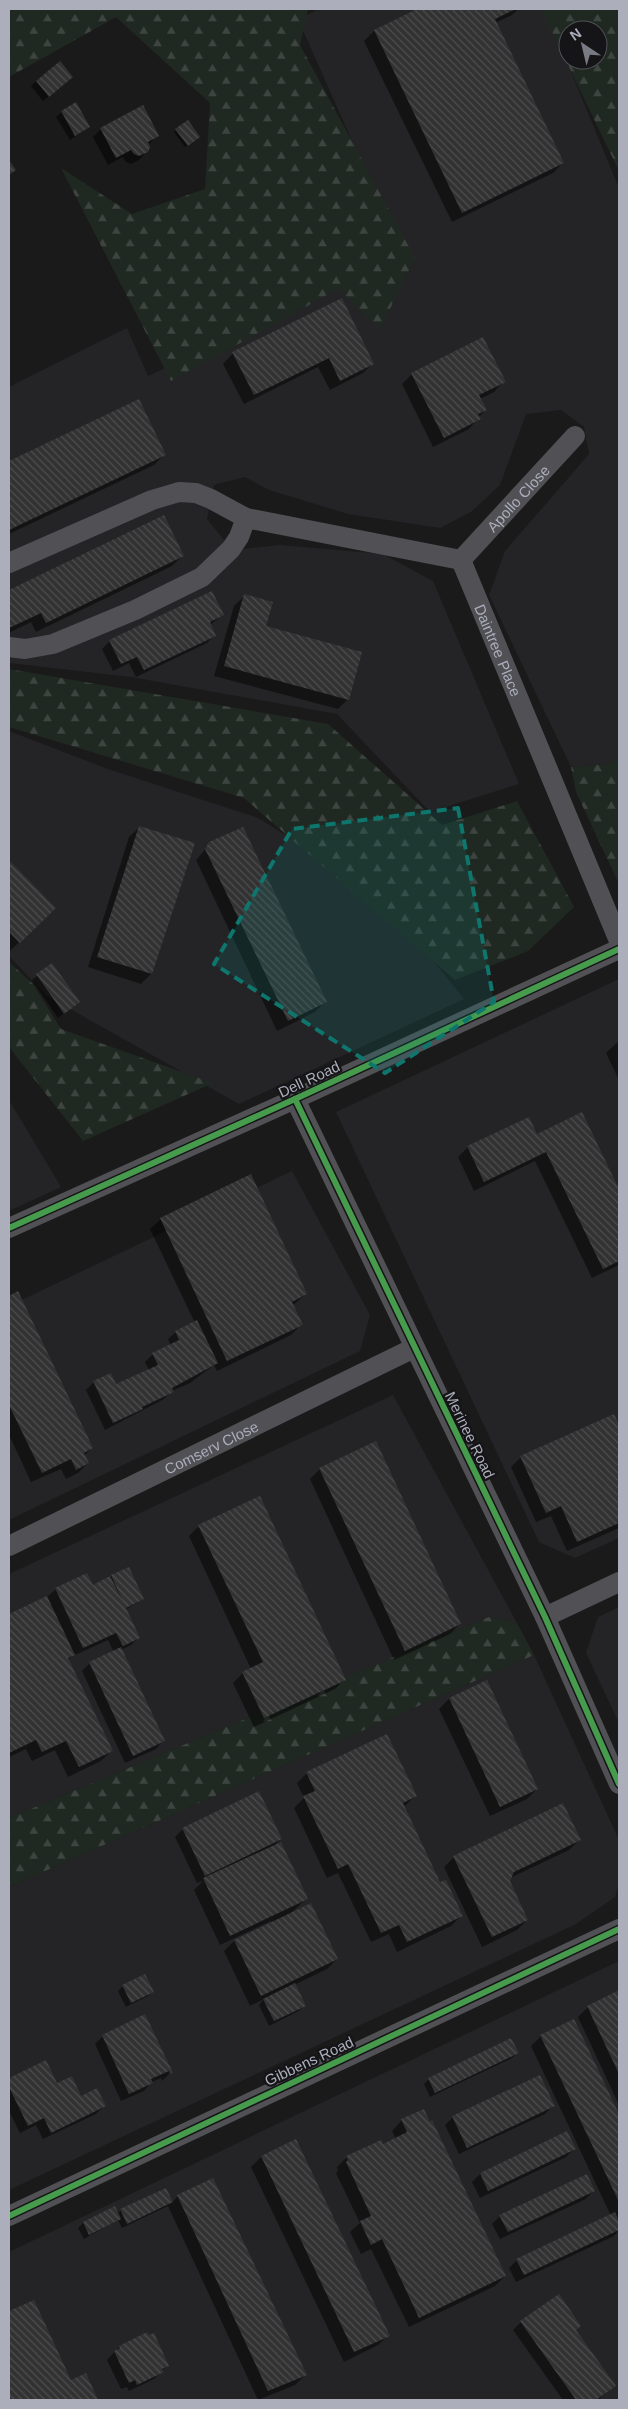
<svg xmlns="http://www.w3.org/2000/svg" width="628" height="2409" viewBox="0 0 628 2409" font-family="Arial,sans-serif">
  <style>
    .built { fill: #242427 }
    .forest { fill: url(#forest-firs); fill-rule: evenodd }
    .shadow { fill: #0007 }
    .building { fill: url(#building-back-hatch) }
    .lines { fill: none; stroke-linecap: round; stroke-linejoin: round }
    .minor { stroke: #505055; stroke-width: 20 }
    .cycleway-casing { stroke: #151417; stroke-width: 9 }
    .cycleway { stroke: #469c4c; stroke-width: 6 }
    .marked { fill: #0f766e; fill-opacity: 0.2; stroke: #0f766e; stroke-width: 4; stroke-dasharray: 10 6; stroke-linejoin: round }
    .labels { text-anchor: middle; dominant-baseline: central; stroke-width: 4.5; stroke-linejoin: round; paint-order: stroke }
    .street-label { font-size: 15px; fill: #acaebb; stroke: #151417 }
  </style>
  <defs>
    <pattern id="forest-firs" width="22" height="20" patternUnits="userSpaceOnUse" patternTransform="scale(1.25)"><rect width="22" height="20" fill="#202822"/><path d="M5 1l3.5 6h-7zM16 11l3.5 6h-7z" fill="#3e4540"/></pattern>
    <pattern id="building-back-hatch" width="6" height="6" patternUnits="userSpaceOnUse" patternTransform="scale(1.25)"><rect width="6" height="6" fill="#323233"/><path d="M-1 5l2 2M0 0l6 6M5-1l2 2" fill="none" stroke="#4d4d4f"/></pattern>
  </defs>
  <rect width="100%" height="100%" fill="#1a1a1b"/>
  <g class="built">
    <polygon points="319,9 545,9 619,188 619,758 607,764 571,767 489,595 505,551 589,454 584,427 561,410 526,414 500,485 471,512 440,528 348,514 269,490 245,477 214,485 207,519 232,550 280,545 383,554 433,581 519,784 430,812 337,714 131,677 9,663 9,387 127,328 148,376 403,256 298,19"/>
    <polygon points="9,731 108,769 258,818 377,891 464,999 239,1104 47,996 9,956"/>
    <polygon points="619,979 619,1538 575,1558 539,1542 336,1112"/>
    <polygon points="9,1100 61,1187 9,1211"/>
    <polygon points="292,1171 370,1315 360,1351 9,1520 9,1306"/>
    <polygon points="393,1395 517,1623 489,1617 9,1818 9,1574"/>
    <polygon points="619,1607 619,1723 586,1653 598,1617"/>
    <polygon points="534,1655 619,1840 619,1883 615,1897 576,1924 9,2190 9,1887"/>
    <polygon points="619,1961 619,2400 9,2400 9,2252"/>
  </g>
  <g class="forest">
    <polygon points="9,9 308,9 300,45 415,258 380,329 338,289 171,381 61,168 132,214 205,189 210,103 116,17 9,77"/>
    <path d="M541,9H619V171ZM568,30H598V60H568Z"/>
    <polygon points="9,669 328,724 442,825 517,801 574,907 528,951 455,980 244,798 9,727"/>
    <polygon points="619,758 619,884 576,792 571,767 607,764"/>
    <polygon points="9,962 33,984 61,1029 213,1083 83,1141 9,1047"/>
    <polygon points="489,1617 517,1623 534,1655 9,1887 9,1818"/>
  </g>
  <g class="shadow">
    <polygon points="420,9 518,9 512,15 495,23 563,163 553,173 452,222 364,41 374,31"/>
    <polygon points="36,81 67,82 43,101 31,86"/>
    <polygon points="142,107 157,136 148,145 147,151 139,160 131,164 126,162 123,157 108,165 93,137 101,129"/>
    <polygon points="62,112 89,127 70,140 56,117"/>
    <polygon points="176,130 196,139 185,147 174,132"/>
    <polygon points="341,300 373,363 363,373 330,390 318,367 244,404 223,364 233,353"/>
    <polygon points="412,374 504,381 494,392 480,399 485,410 469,429 433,447 402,384"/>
    <polygon points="138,401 164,455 154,465 9,534 9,463"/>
    <polygon points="164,517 182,556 172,566 36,632 31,622 9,633 9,592"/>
    <polygon points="244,596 265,627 348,699 338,709 214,676 234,606"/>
    <polygon points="222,615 210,625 215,635 207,643 136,677 129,663 113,671 102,649 110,641"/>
    <polygon points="140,827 193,844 151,974 141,984 88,967 129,837"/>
    <polygon points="210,844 325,1002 315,1012 277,1031 196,860"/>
    <polygon points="9,862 54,908 9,952"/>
    <polygon points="52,964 79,1002 58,1018 32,980"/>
    <polygon points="619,1041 619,1080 606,1053"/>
    <polygon points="581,1114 619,1192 619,1265 592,1278 535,1161 474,1191 458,1157 468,1147 536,1136"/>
    <polygon points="161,1219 306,1294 292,1306 301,1325 291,1335 217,1371 214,1365 190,1383 172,1391 164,1399 105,1430 86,1390 94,1382 115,1386 149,1370 145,1362 153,1354 171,1346 168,1339 176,1332 195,1323 150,1229"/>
    <polygon points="18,1293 92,1448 84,1456 88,1463 78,1473 66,1479 61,1469 31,1482 9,1435 9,1297"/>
    <polygon points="614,1415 619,1428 619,1528 567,1551 551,1516 536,1522 511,1467 521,1457"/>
    <polygon points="320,1469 460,1624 450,1634 394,1660 310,1479"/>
    <polygon points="199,1526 345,1679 335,1689 254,1727 233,1683 243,1673 251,1669 189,1536"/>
    <polygon points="112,1576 143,1599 125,1610 138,1638 131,1645 121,1650 163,1741 156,1749 125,1763 82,1671 90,1663 114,1652 108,1640 75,1655 75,1653 68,1660 111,1751 101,1761 68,1777 55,1750 32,1761 26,1749 9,1757 9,1616 47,1597 56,1589 92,1586"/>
    <polygon points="486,1681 537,1789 527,1799 490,1816 439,1709 449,1699"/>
    <polygon points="307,1773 415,1796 404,1807 440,1884 461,1916 451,1926 397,1952 389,1934 371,1942 338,1873 327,1878 294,1808 304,1798 297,1783"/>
    <polygon points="183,1829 281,1839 273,1847 306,1899 291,1913 337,1959 327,1969 294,1985 304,2005 299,2011 269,2026 259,2005 264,1999 250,2006 224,1951 234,1941 272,1923 271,1921 220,1945 194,1890 203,1881 197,1883 175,1837"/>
    <polygon points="579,1840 569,1850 510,1878 509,1882 527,1920 517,1930 482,1947 444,1867 454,1857"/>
    <polygon points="123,1986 153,1991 148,1996 126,2007 118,1991"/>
    <polygon points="619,1992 619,2105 578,2017 588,2007"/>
    <polygon points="145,2016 171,2072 162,2081 161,2078 152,2082 144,2091 121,2101 95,2044 103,2036"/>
    <polygon points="574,2021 619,2116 619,2230 614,2236 516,2282 509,2268 517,2260 611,2216 531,2046 541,2036"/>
    <polygon points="517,2053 512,2058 430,2097 424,2084 429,2079"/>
    <polygon points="46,2062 57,2085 81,2098 104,2106 96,2114 43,2139 36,2125 20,2133 9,2111 9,2080"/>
    <polygon points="553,2106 545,2114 459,2154 445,2125 453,2117"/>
    <polygon points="402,2120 505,2276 495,2286 409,2327 371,2249 361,2254 350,2232 360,2223 336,2173 338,2171 337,2167 347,2157 396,2139 392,2131"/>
    <polygon points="566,2133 574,2149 566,2157 480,2198 472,2182 480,2174"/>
    <polygon points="261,2157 389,2335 378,2345 344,2362 251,2167"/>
    <polygon points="593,2191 586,2199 500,2239 492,2224 500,2216"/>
    <polygon points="178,2196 305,2375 295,2385 258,2400 168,2206 122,2228 118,2220 84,2239 78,2228 83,2223 117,2214 121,2210 172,2202"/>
    <polygon points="33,2302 70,2381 85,2374 97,2400 9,2400 9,2313"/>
    <polygon points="521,2322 575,2331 614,2386 598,2400 563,2400 513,2330"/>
    <polygon points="147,2334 168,2365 154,2379 129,2391 127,2387 121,2389 107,2360 119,2347"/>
  </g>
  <g class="building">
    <polygon points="417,9 516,9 495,19 564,163 462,213 374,30"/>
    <polygon points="60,61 73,77 49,97 36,81"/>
    <polygon points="76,102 90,127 75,136 61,111"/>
    <polygon points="143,105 159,136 148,142 150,147 148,152 139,156 134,154 131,150 116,158 100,128"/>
    <polygon points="188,120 200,137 188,146 175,129"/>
    <polygon points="9,160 16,170 9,175"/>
    <polygon points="342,298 374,364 340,381 329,358 254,395 232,352"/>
    <polygon points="483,337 506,382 479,395 487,410 478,414 481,419 444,438 411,373"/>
    <polygon points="139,399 166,455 9,530 9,461"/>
    <polygon points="164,515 184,556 46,623 41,613 9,628 9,590"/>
    <polygon points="212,591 224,615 210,622 216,636 144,670 137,657 121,664 109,640"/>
    <polygon points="244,594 273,602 266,626 362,652 349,700 224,666"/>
    <polygon points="139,826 195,843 152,974 97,957"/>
    <polygon points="243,827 327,1002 288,1021 205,849 209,842"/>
    <polygon points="9,860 56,908 20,943 9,932"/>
    <polygon points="52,963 80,1002 64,1014 36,974"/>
    <polygon points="582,1112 619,1189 619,1261 603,1269 546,1152 484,1182 467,1146 529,1117 537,1134"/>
    <polygon points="251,1174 307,1294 292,1302 303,1325 227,1361 160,1218"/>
    <polygon points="18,1291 93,1448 84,1453 89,1463 76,1470 71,1459 42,1473 9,1405 9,1296"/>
    <polygon points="197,1320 218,1363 172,1388 174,1392 142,1407 143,1409 113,1423 93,1381 111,1373 116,1384 158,1365 152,1353 179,1340 175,1331"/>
    <polygon points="614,1414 619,1425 619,1523 577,1542 561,1506 546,1513 520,1456"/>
    <polygon points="376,1441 461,1624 405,1651 319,1468"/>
    <polygon points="260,1496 346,1680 264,1718 242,1672 263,1662 198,1525"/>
    <polygon points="129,1567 144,1599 126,1608 140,1638 123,1646 116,1633 83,1648 55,1588 87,1573 93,1585 110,1576 123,1602 111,1575"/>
    <polygon points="47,1596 75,1655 68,1658 113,1751 79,1767 66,1741 42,1752 36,1740 9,1753 9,1614"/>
    <polygon points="121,1647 165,1741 133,1756 89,1662"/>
    <polygon points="487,1680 538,1789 500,1807 449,1698"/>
    <polygon points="387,1734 417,1796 403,1803 440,1882 446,1880 463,1916 407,1942 399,1925 381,1933 348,1864 338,1869 303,1796 315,1791 306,1772"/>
    <polygon points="259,1791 282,1839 205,1876 182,1828"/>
    <polygon points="563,1803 581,1840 514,1872 510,1881 528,1920 492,1937 453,1856"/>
    <polygon points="281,1842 308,1899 230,1936 203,1878"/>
    <polygon points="311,1903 338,1959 261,1996 234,1940"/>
    <polygon points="145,1974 154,1992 131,2003 122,1985"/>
    <polygon points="295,1983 306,2006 274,2021 263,1999"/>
    <polygon points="619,1990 619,2074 587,2006"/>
    <polygon points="145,2014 173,2073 170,2074 169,2071 151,2079 153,2083 129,2094 102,2035"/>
    <polygon points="574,2019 619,2114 619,2202 540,2035"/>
    <polygon points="511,2038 519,2053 435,2093 428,2078"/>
    <polygon points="46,2060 57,2083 72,2076 81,2096 97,2088 106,2106 51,2133 44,2118 28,2126 9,2087 9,2078"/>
    <polygon points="540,2075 555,2106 467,2148 452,2116"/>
    <polygon points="424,2109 430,2122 432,2120 506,2276 419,2318 382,2239 371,2245 360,2221 371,2216 346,2162 348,2160 346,2156 381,2140 383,2144 407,2132 401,2119"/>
    <polygon points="567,2131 576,2149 488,2191 480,2173"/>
    <polygon points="296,2139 390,2336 354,2352 261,2156"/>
    <polygon points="587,2174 595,2191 508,2232 499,2215"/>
    <polygon points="213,2178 307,2375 268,2391 177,2195"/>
    <polygon points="166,2188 173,2202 127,2224 120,2209"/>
    <polygon points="115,2206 121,2219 89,2235 83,2222"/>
    <polygon points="615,2212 619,2221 619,2230 524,2275 516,2259"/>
    <polygon points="559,2294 581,2326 576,2330 616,2386 596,2400 576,2400 520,2321"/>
    <polygon points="34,2300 71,2380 86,2373 98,2400 9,2400 9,2311"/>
    <polygon points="147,2332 149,2335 154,2333 169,2366 162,2369 164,2372 137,2385 135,2380 129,2383 114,2351 120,2348 119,2346"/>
  </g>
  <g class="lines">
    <g class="minor">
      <path id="s1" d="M461,560L575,436"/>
      <path id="s2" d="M9,563L152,500L179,492L196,493L211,499L246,518L461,560L619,941"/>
      <polyline points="9,647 25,649 53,644 135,610 202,577 231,549 239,537 246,518"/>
      <polyline points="295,1099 545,1617 619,1784"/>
      <polyline points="9,1228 295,1099 619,949"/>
      <path id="s3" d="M9,1546L414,1348"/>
      <polyline points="545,1617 619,1582"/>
      <polyline points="9,2216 619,1929"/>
    </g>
    <g class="cycleway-casing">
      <g id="cycleway">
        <polyline points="295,1099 545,1617 619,1784"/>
        <polyline points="9,1228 295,1099 619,949"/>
        <polyline points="9,2216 619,1929"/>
      </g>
    </g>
    <use href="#cycleway" class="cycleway"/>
  </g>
  <path class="marked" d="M458,808L494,1002L385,1073L214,964L292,829Z"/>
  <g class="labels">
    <g class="street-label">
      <text stroke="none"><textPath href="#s1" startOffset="84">Apollo Close</textPath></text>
      <text stroke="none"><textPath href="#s2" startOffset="574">Daintree Place</textPath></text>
      <text transform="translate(309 1079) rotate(-25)">Dell Road</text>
      <text transform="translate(470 1435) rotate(64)">Merinee Road</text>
      <text stroke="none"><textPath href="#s3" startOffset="225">Comserv Close</textPath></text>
      <text transform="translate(309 2061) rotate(-25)">Gibbens Road</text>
    </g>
  </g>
  <rect width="628" height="2409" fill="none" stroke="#acaebb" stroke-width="20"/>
  <g transform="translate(583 45) rotate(325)"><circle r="24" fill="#151417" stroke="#515259"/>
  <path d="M0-4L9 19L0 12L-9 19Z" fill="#797a83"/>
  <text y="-8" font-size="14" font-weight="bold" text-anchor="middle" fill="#acaebb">N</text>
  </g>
</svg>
